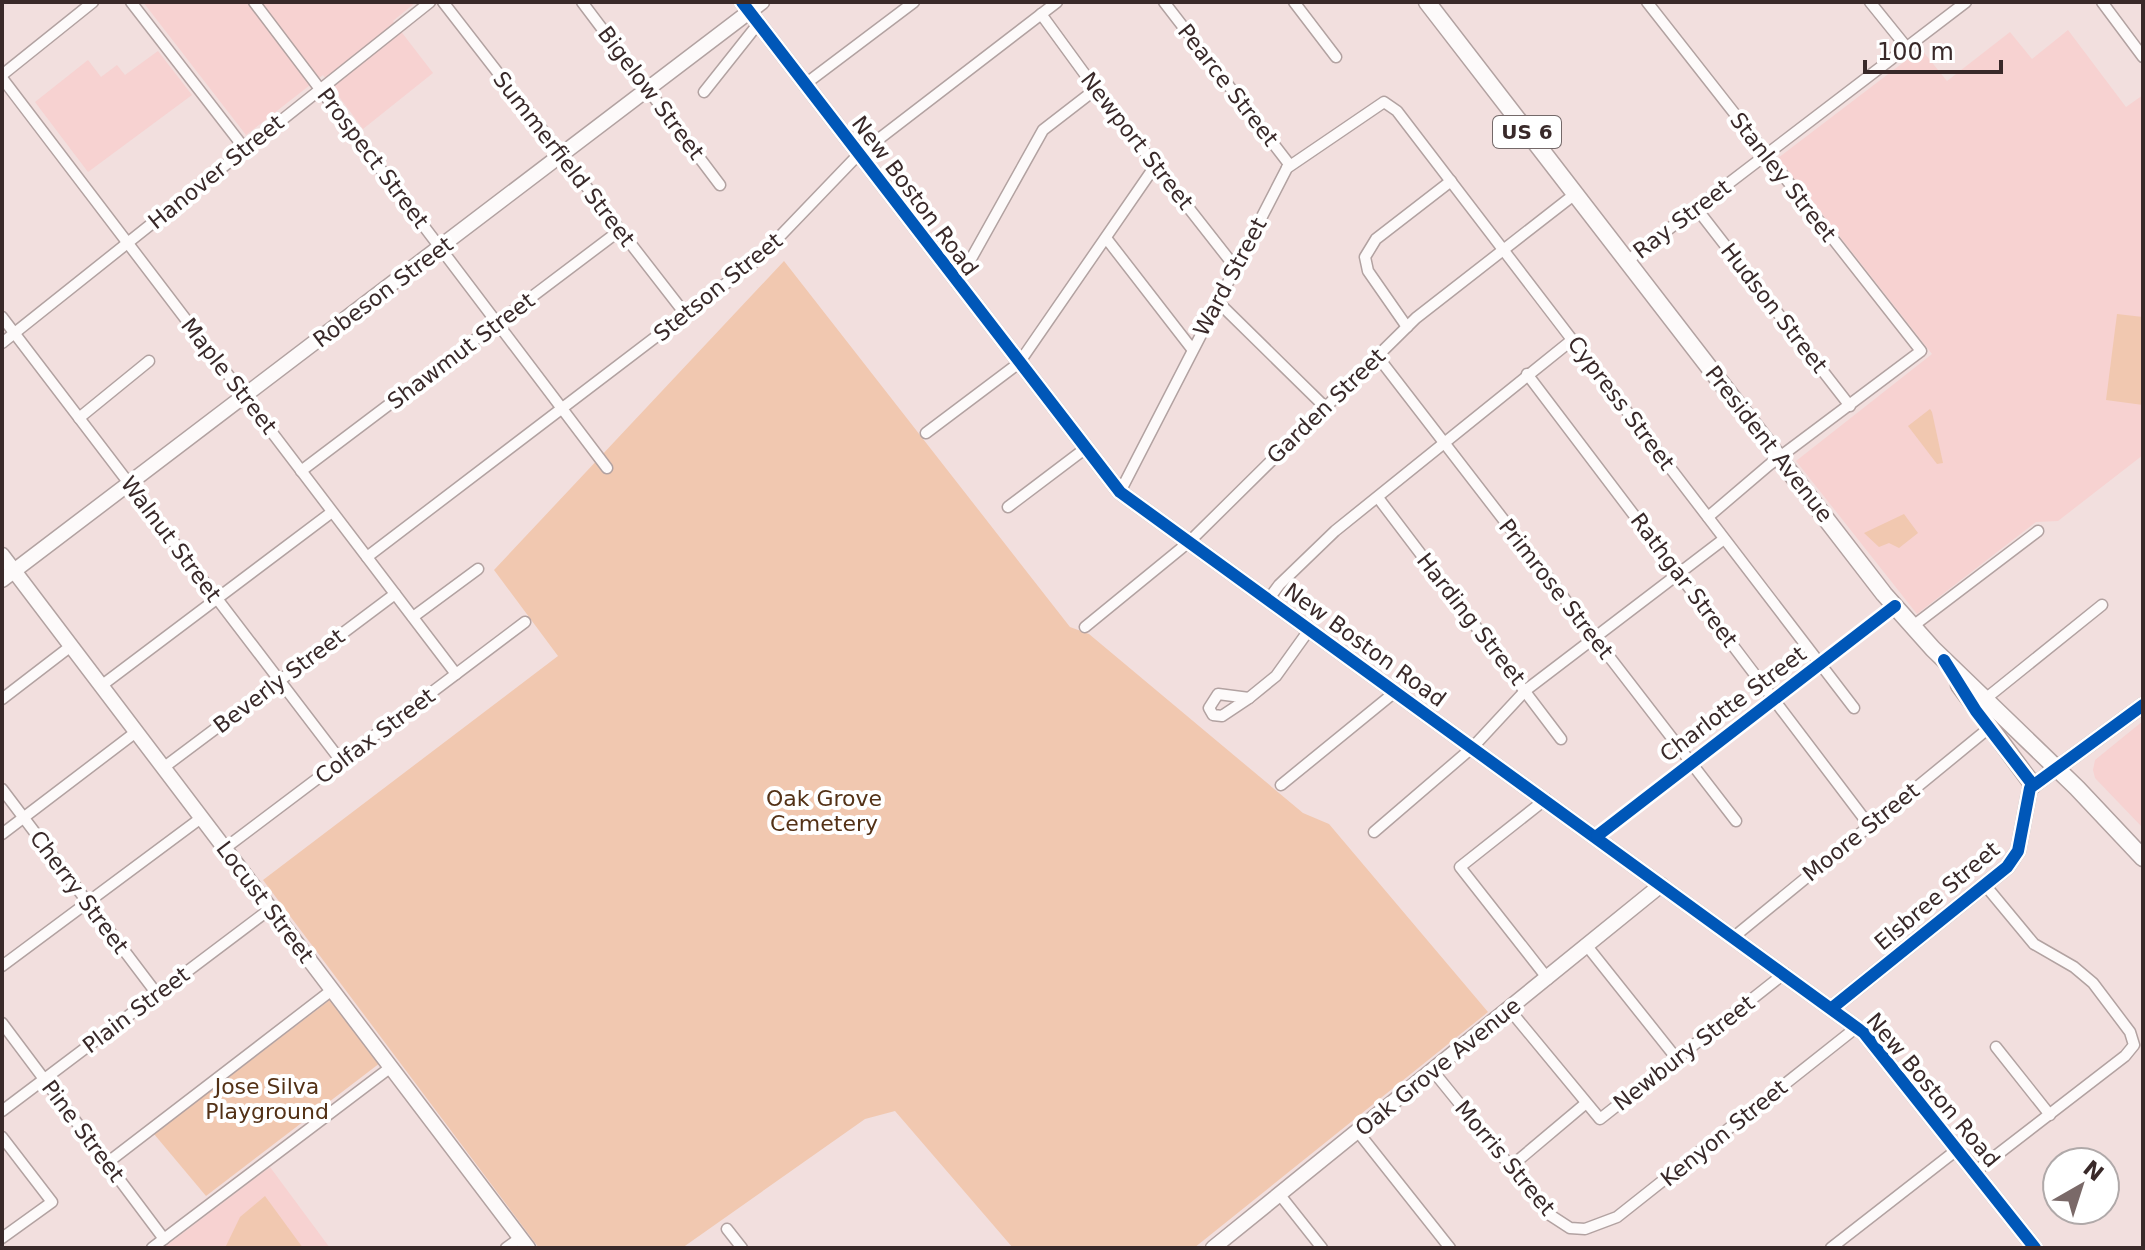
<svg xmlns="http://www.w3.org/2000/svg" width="2145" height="1250" viewBox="0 0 2145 1250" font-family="'DejaVu Sans',sans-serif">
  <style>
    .built { fill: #f7d2d1 }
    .green { fill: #f1c8b0 }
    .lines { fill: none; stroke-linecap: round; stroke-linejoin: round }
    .street-casing { stroke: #b2a2a1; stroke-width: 13 }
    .secondary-casing { stroke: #b2a2a1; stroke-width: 17 }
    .primary-casing { stroke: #b2a2a1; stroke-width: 19 }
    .street { stroke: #fdfafa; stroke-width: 10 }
    .secondary { stroke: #fdfafa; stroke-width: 14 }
    .primary { stroke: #fdfafa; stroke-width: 16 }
    .cycleway-casing { stroke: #fff; stroke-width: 17 }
    .cycleway { stroke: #0057b8; stroke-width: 12 }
    .labels { text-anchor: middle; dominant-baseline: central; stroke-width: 8; stroke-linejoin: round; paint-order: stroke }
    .shield { fill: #fff; stroke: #746969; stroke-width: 2 }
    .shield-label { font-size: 20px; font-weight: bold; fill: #392929 }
    .street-label { font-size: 22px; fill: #392929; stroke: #fff }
    .park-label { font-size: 22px; fill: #533116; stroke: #fff }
  </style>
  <rect width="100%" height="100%" fill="#f2dfde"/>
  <g class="built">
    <polygon points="143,2 416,2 393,21 433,73 363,129 323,75 246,135"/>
    <polygon points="2068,30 2126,107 2143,95 2143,455 2058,521 2036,522 1917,614 1796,461 1932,354 1778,158 1921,49 1947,81 2010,32 2032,59"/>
    <polygon points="158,51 192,95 88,172 35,102 88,60 101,77 117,65 125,75"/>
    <polygon points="2143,721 2143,828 2095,778 2093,770 2095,760"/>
    <polygon points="270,1167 330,1248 163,1248"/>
  </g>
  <g class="green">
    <polygon points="784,261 1070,627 1089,634 1303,813 1329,824 1488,1012 1194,1248 1013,1248 895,1111 865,1119 682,1248 539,1248 263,880 558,656 494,570"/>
    <polygon points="2117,314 2143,317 2143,405 2106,400"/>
    <polygon points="1930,409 1932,412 1943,463 1937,464 1908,426"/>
    <polygon points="1904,514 1918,533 1899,548 1889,543 1879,547 1864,533"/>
    <polygon points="331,999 380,1063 206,1196 154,1134"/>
    <polygon points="265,1196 303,1248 225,1248 240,1217"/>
  </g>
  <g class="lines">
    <g class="street-casing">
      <g id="street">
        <polyline points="131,2 245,149"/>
        <polyline points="254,2 607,468"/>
        <polyline points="443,2 686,315"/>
        <polyline points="582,2 720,185"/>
        <polyline points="1164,2 1289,164 1287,168"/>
        <polyline points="1294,2 1336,57"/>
        <polyline points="1647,2 1921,351 1769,465 1708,517"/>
        <polyline points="1870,2 1908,49"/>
        <polyline points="2102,2 2143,57"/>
        <polyline points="1041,14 1100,95 1235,267"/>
        <polyline points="2,75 93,2"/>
        <polyline points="2,78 456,674"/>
        <polyline points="804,85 914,2"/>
        <polyline points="704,92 758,24"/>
        <polyline points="1697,209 1850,406"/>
        <polyline points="1106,238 1192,349"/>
        <polyline points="1627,261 1966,2"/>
        <polyline points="957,284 1043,130 1096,89"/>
        <polyline points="1217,301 1325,407"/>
        <polyline points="2,317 341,761"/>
        <polyline points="1407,327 1368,271 1365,257 1376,239 1451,181"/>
        <polyline points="2,343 430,2"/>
        <polyline points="1378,357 1736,821"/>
        <polyline points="1527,374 1869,825"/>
        <polyline points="79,418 149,361"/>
        <polyline points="926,433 1019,363 1155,166"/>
        <polyline points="301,471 619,231"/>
        <polyline points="1120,492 1287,168 1384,102 1397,111 1854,708"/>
        <polyline points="1379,499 1561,739"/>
        <polyline points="1008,507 1086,448"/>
        <polyline points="367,557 758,259 858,155 1057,2"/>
        <polyline points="1268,600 1279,585 1335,531 1572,340"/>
        <polyline points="413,617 478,569"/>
        <polyline points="1913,626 2038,531"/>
        <polyline points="1085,627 1189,542 1416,318 1575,194"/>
        <polyline points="101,686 332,512"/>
        <polygon points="1218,694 1249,698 1222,716 1213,715 1209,708"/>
        <polyline points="1249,698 1276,676 1309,630"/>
        <polyline points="2,699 71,646"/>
        <polyline points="1984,700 2102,605"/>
        <polyline points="163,768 395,594"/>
        <polyline points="1281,785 1395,692"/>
        <polyline points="2,789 157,994"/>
        <polyline points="1546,799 1460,867 1548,979"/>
        <polyline points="1374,832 1473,747 1526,690 1724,539"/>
        <polyline points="2,834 136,732"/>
        <polyline points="1597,836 1895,606"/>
        <polyline points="224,849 525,622"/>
        <polyline points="1735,936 1989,728"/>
        <polyline points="1587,946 1677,1059"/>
        <polyline points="2,966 201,818"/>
        <polyline points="1509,1009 1600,1119 1785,973"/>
        <polyline points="2,1023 164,1239"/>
        <polyline points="1996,1047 2050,1115"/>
        <polyline points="1433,1071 1550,1215 1570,1228 1585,1229 1617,1217 1857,1027"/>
        <polyline points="2,1111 270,909"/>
        <polyline points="1358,1132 1450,1248"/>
        <polyline points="2,1137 52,1202 2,1238"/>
        <polyline points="107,1163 332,990"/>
        <polyline points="1509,1168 1585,1104"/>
        <polyline points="1976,1171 2125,1056 2134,1045 2130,1032 2093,983 2074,967 2034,944 1985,885"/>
        <polyline points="1280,1195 1322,1248"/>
        <polyline points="727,1229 742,1248"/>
        <polyline points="152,1248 391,1067"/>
        <polyline points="506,1248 520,1238"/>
        <polyline points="1831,1248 1958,1149"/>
      </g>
    </g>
    <g class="secondary-casing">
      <g id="secondary">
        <polyline points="742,2 1120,492 1864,1033 2035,1248"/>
        <polyline points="2,555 528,1248"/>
        <polyline points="2,580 762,2"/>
        <polyline points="1832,1008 2007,867 2018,851 2030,788 2143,705"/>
        <polyline points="1213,1248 1661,885"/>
      </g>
    </g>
    <g class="primary-casing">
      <g id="primary">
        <polyline points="1427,2 1884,594 1933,649 2077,788 2143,858"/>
        <polyline points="1959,685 2033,785"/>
      </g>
    </g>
    <use href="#street" class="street"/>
    <use href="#secondary" class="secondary"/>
    <use href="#primary" class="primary"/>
    <g class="cycleway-casing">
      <g id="cycleway">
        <polyline points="742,2 1120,492 1864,1033 2035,1248"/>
        <polyline points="1944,660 1976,711 2033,785"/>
        <polyline points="1597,836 1895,606"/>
        <polyline points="1832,1008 2007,867 2018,851 2030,788 2143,705"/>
      </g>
    </g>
    <use href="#cycleway" class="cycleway"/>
  </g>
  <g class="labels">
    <rect class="shield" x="1493" y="116" width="68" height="32" rx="6"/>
    <g class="shield-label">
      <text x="1527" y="132">US 6</text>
    </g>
    <g class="street-label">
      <text transform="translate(1228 85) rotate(52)">Pearce Street</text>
      <text transform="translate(651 93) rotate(53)">Bigelow Street</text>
      <text transform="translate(1137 141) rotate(52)">Newport Street</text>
      <text transform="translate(373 158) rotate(53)">Prospect Street</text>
      <text transform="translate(564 159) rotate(52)">Summerfield Street</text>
      <text transform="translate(216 172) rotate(-39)">Hanover Street</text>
      <text transform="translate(1783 177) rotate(52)">Stanley Street</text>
      <text transform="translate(915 196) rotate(53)">New Boston Road</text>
      <text transform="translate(1682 219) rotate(-37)">Ray Street</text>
      <text transform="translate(1230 277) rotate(-62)">Ward Street</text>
      <text transform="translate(718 287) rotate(-39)">Stetson Street</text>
      <text transform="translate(383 292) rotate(-37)">Robeson Street</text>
      <text transform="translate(1774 308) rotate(52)">Hudson Street</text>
      <text transform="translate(461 351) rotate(-37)">Shawmut Street</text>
      <text transform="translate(229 376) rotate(52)">Maple Street</text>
      <text transform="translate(1621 403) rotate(53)">Cypress Street</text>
      <text transform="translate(1326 406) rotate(-44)">Garden Street</text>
      <text transform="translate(1769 444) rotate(52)">President Avenue</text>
      <text transform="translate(171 539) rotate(53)">Walnut Street</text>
      <text transform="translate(1684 580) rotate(53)">Rathgar Street</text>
      <text transform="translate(1556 589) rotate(52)">Primrose Street</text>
      <text transform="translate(1471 619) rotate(52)">Harding Street</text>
      <text transform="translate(1365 645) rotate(36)">New Boston Road</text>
      <text transform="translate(279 681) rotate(-37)">Beverly Street</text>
      <text transform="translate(1733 704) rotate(-37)">Charlotte Street</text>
      <text transform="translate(375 736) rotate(-37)">Colfax Street</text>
      <text transform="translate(1861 832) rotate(-39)">Moore Street</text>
      <text transform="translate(79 892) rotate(53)">Cherry Street</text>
      <text transform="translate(1937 896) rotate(-40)">Elsbree Street</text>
      <text transform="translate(265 902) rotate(53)">Locust Street</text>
      <text transform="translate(136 1010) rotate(-37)">Plain Street</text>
      <text transform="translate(1684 1053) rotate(-38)">Newbury Street</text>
      <text transform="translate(1438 1067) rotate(-39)">Oak Grove Avenue</text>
      <text transform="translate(1933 1090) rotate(50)">New Boston Road</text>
      <text transform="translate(83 1131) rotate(53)">Pine Street</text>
      <text transform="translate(1724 1133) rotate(-39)">Kenyon Street</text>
      <text transform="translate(1505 1158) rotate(50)">Morris Street</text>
    </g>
    <g class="park-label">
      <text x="824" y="798">Oak Grove<tspan x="824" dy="25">Cemetery</tspan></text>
      <text x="267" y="1086">Jose Silva<tspan x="267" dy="25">Playground</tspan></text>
    </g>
  </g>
  <rect width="2145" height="1250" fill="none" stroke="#392929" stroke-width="8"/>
  <g transform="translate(2081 1186) rotate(39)"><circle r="38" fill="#ffffff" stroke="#b0a9a9" stroke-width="2"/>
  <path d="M0-6L14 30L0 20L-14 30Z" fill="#7a6968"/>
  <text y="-12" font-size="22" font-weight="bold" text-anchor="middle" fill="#392929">N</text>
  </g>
  <path d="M1865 60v12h136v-12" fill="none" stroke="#392929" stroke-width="4"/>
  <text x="1877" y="60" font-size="24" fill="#392929" stroke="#ffffff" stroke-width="6" paint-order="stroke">100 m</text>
</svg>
